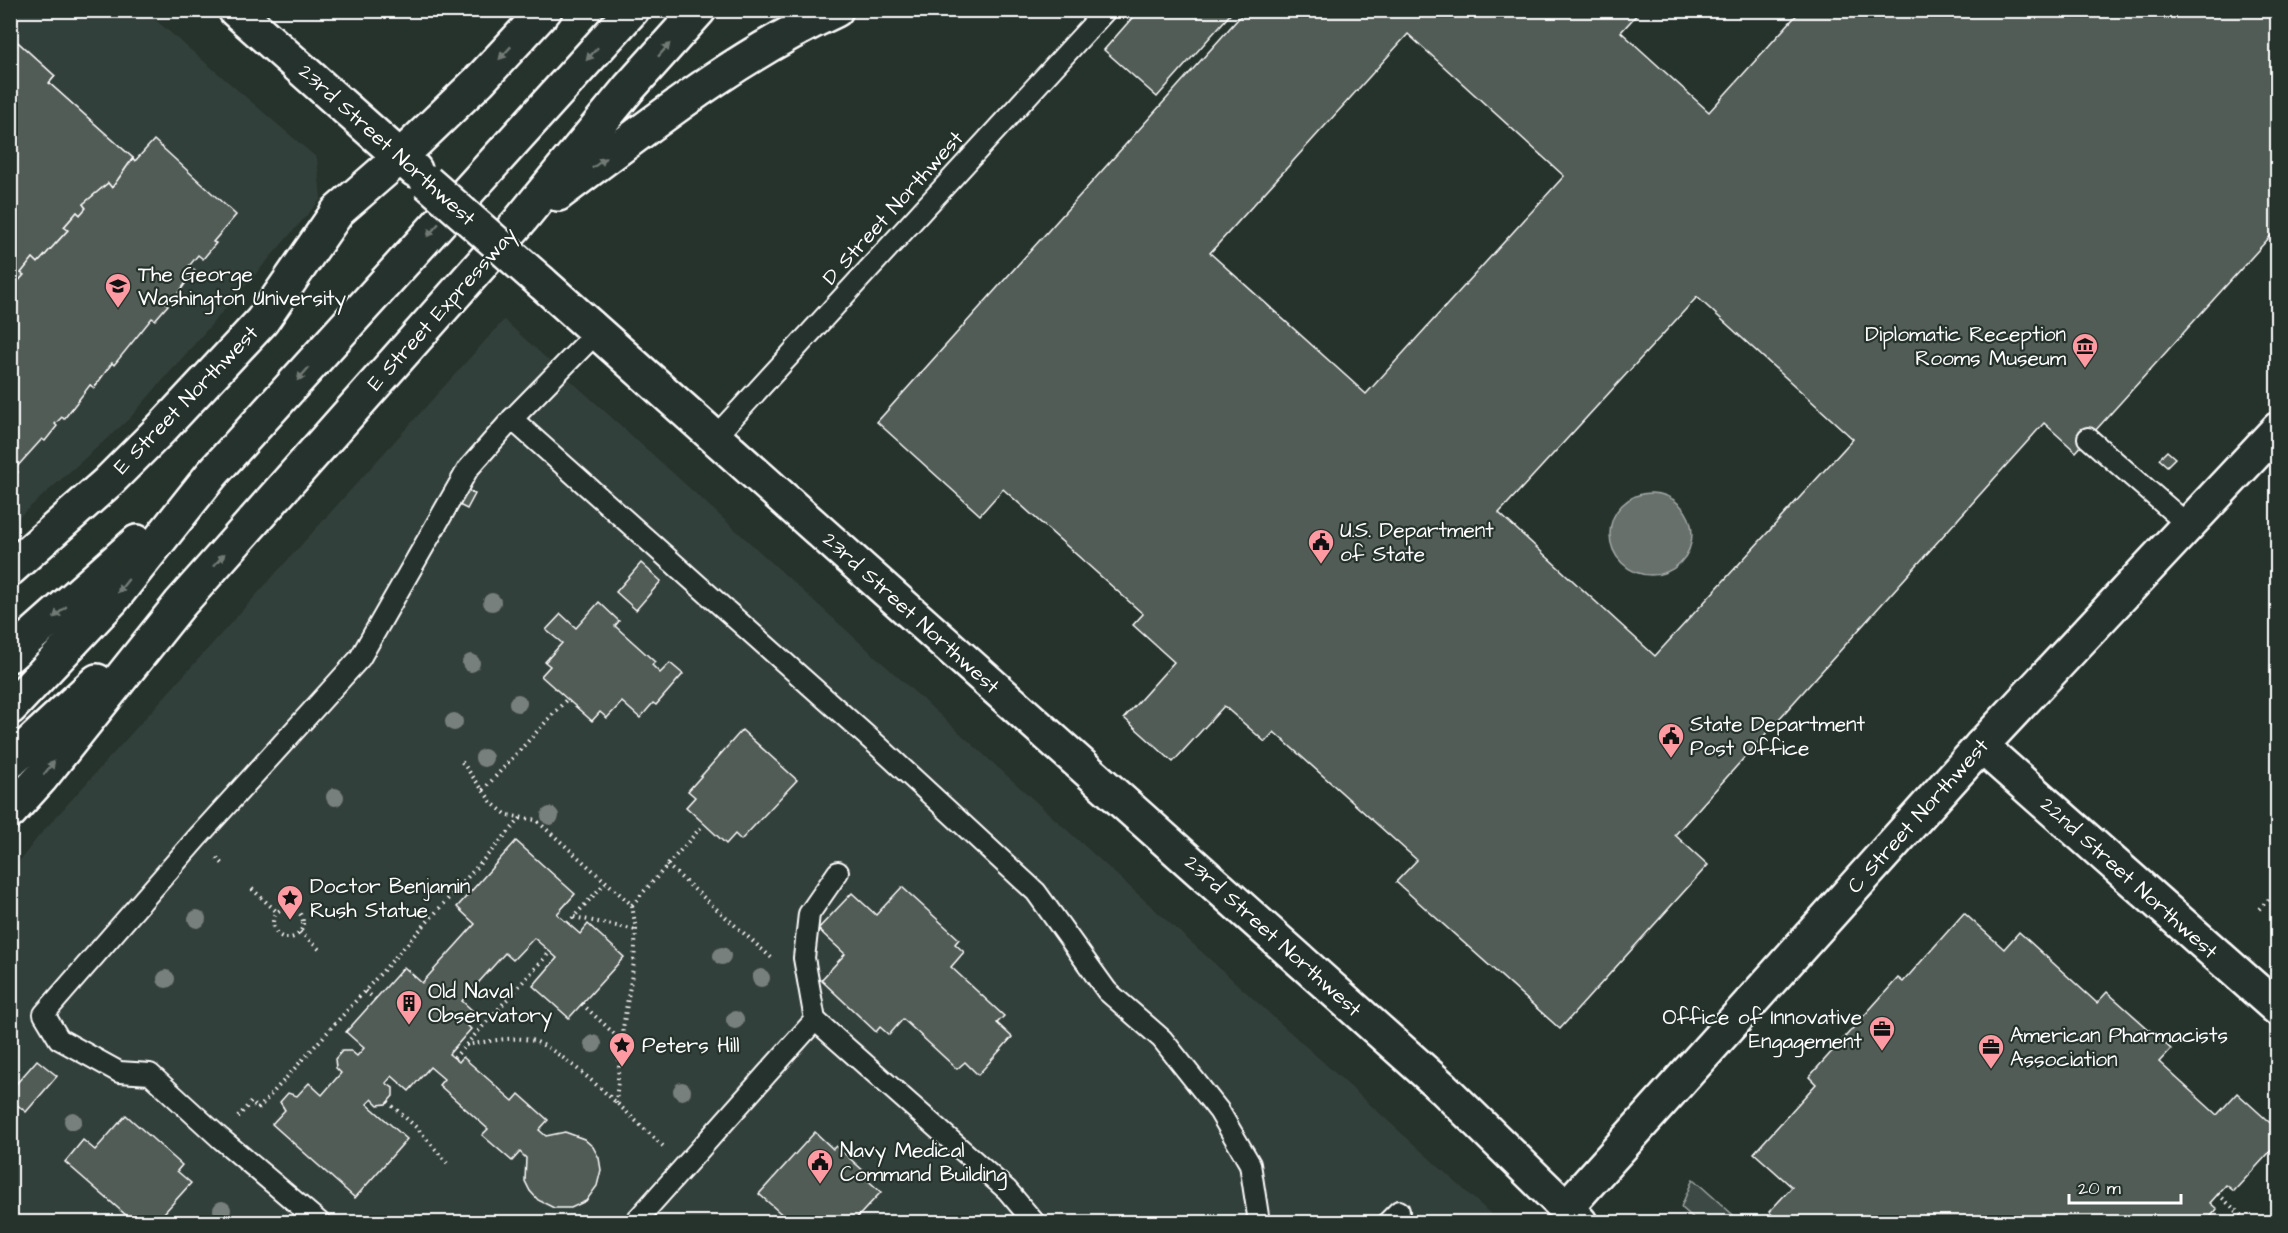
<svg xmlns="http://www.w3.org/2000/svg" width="2288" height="1233" viewBox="0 0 2288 1233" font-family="'Architects Daughter',sans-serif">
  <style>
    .built { fill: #333f3a }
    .green { fill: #3e4944; stroke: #9ea4a2; stroke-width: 1.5 }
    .water { fill: #67706c; stroke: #a4a9a7; stroke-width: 1.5 }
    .building { fill: #515c57; stroke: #fff; stroke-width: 1.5; fill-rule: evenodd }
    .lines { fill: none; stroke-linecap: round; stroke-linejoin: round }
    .service-casing { stroke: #fff; stroke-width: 24 }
    .minor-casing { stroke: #fff; stroke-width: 38 }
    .primary-casing { stroke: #fff; stroke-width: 38 }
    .motorway-casing { stroke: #fff; stroke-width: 38 }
    .path { stroke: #fff; stroke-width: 4; stroke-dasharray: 1.5 4.5; stroke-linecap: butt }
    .service { stroke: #26332d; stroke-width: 20 }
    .minor { stroke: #26332d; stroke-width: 33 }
    .primary { stroke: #26332d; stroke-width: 33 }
    .motorway { stroke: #26332d; stroke-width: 33 }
    .primary-bridge-casing { stroke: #fff; stroke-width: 38; stroke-linecap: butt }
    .primary-bridge { stroke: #26332d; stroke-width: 33 }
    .tree { fill: #78807d }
    .oneway { fill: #727a76 }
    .labels { text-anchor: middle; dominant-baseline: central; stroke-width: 4.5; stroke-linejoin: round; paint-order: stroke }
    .street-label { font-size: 21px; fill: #fff; stroke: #26332d }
    .poi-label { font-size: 21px; fill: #fff; stroke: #26332d; text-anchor: start }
  </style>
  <rect width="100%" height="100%" fill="#26332d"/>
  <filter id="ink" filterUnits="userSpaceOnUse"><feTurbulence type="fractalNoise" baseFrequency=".0167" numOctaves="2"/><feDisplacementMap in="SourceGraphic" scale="12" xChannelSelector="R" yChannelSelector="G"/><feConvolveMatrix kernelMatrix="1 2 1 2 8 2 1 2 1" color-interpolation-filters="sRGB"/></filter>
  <g filter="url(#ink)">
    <g class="built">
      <polygon points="11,11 145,11 317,158 321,199 129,419 11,524"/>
      <polygon points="504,320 1493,1216 1499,1222 11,1222 10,873 38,837"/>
    </g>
    <polygon class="green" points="1693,1179 1741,1222 1698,1222 1681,1207"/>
    <circle class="water" cx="1651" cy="534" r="41"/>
    <g class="building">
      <polygon points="1139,10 1234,10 1157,97 1104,50"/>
      <path d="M1246,10H1641L1621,32L1709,112L1801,10H2278V228L2076,452L2044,423L1675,835L1708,865L1560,1029L1396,882L1417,860L1274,732L1265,742L1224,706L1173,762L1124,718L1174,662L1133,625L1143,614L1003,489L980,515L877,422ZM1408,34L1564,176L1366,394L1210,253ZM1697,297L1853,439L1655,656L1499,513Z"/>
      <polygon points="10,35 55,76 49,83 133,158 112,188 108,183 83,204 86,208 80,215 77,212 64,227 68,230 38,263 33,258 21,273 24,275 16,284 13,281 10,285"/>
      <polygon points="10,35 55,76 49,83 133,158 112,188 108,183 83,204 86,208 80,215 77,212 64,227 68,230 38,263 33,258 21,273 24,275 16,284 13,281 10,285"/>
      <polygon points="154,140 236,215 213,242 216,243 203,259 198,255 189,266 195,270 175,298 171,295 166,303 168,305 155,320 152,318 114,365 112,363 94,388 90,385 64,419 62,417 55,424 57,426 45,441 42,439 15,469 18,472 10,480 10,285 13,281 16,284 24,275 21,273 33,258 38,263 68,230 64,227 77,212 80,215 86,208 83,204 108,183 112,188 133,158 135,161"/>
      <polygon points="2167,451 2175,458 2167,466 2159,459"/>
      <polygon points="464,488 475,494 467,509 455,503"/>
      <polygon points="641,563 661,581 636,610 616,592"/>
      <polygon points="599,602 619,621 615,626 655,662 652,665 660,673 670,663 683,674 656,705 653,703 640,718 622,702 607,718 600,712 592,721 541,676 550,666 545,662 562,643 546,630 561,614 576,628"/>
      <polygon points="742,730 797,780 741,840 735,834 726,844 686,807 695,797 688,791"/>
      <polygon points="516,841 575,894 557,914 580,934 588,924 624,957 569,1018 533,986 557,958 534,938 513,960 505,953 462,1001 473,1011 464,1022 471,1029 449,1054 459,1062 463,1057 513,1101 519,1094 548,1120 539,1130 546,1136 565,1132 584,1139 593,1147 599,1158 601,1170 597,1186 586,1201 571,1208 554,1208 538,1200 530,1191 525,1181 526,1158 520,1152 512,1161 482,1135 488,1129 439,1085 444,1079 430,1067 409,1091 392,1076 386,1083 393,1088 393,1096 386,1104 378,1105 372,1099 367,1104 407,1139 355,1198 272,1124 285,1110 280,1102 288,1093 297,1096 309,1083 322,1095 341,1073 336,1068 335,1059 342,1051 351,1051 357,1056 364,1048 346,1032 404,967 422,983 475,924 457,907"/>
      <polygon points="902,887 959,939 955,944 964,952 951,967 1004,1016 997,1023 1012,1037 978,1075 965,1062 957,1069 903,1019 889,1035 880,1027 876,1032 821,980 845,954 818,929 852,893 876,915"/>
      <polygon points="1964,913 2004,949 2019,932 2097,1003 2107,992 2171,1049 2159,1062 2217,1115 2237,1093 2278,1130 2278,1143 2234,1191 2226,1185 2210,1203 2217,1209 2206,1222 1781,1222 1769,1212 1792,1187 1754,1153 1816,1084 1809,1077 1898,978 1903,982"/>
      <polygon points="37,1060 57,1076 26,1112 10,1099 10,1091"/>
      <polygon points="126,1115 182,1165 177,1171 191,1183 156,1222 142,1222 138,1219 134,1222 65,1162 83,1140 95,1150"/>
      <polygon points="815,1132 833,1149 836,1146 867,1174 864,1177 881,1192 853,1222 784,1222 787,1219 759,1194"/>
    </g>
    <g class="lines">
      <g class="service-casing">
        <g id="service">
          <polyline points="512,419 877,745 1036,892 1107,991 1162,1039 1219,1111 1250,1164 1259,1222"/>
          <polyline points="715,437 1106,10"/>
          <polyline points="2088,438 2188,525"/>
          <polyline points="815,1020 1007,1190 1034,1222"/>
          <polyline points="319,1222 220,1138 150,1074 119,1072 59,1039 44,1014 196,839 360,658 468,469 512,419 597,332"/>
          <polyline points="635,1222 815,1020 804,958 809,914 838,872"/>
          <polyline points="1388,1222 1399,1211"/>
        </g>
      </g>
      <g class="minor-casing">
        <g id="minor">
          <polyline points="1981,746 2278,1009"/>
          <polyline points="1565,1209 1981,746 2278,429"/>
        </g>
      </g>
      <g class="primary-casing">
        <g id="primary">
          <polyline points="235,10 415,170"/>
          <polyline points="541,282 1443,1088 1580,1222"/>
          <polyline points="10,569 108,482 162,428 262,321 338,211 400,157 480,80 545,10"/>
        </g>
      </g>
      <g class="motorway-casing">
        <g id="motorway">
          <path d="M558,194C648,127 734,57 836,10"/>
          <polyline points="10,655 137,542"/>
          <polyline points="10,708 112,600 212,474 632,10"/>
          <polyline points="10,762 97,681"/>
          <polyline points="10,812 41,778 180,604 518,223 629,88 699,10"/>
        </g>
      </g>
      <g class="path">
        <polyline points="462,762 493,804 507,815 536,820 632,905 636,930 634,962 621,1040 616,1104"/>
        <polyline points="483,790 567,699"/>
        <polyline points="217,858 225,866"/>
        <polyline points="667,865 774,960"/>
        <polyline points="252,889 277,912"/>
        <polyline points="632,905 703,825"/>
        <circle cx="288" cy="923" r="15"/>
        <polyline points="2259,909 2278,890"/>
        <polyline points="574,917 636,930"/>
        <polyline points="568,923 605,883"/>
        <polyline points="300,932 321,951"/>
        <polyline points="365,991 375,999"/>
        <polyline points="582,1004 620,1039"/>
        <path d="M466,1045C487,1042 509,1036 530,1040C561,1046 636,1122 663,1146"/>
        <polyline points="454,1058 550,952"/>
        <polyline points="388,1102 418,1129 447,1163"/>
        <polyline points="238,1117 251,1102 258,1109 522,817"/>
        <polyline points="2218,1194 2244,1218 2240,1222"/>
      </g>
      <use href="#service" class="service"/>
      <use href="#minor" class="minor"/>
      <use href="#primary" class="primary"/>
      <use href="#motorway" class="motorway"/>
      <g class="primary-bridge-casing">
        <polyline id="primary-bridge" points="427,182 541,282"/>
      </g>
      <use href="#primary-bridge" class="primary-bridge"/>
    </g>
    <g class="tree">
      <circle cx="492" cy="602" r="9"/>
      <circle cx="471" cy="663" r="9"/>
      <circle cx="518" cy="703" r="9"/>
      <circle cx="454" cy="722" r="9"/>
      <circle cx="484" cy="758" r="9"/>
      <circle cx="335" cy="797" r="9"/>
      <circle cx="550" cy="816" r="9"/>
      <circle cx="197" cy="919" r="9"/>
      <circle cx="722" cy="956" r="9"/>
      <circle cx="761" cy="978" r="9"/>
      <circle cx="166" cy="979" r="9"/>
      <circle cx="735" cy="1020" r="9"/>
      <circle cx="593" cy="1044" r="9"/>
      <circle cx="682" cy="1091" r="9"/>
      <circle cx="73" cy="1121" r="9"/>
      <circle cx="222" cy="1210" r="9"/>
    </g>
    <defs><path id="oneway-solid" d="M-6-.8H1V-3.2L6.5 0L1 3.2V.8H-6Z" transform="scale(1.5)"/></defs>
    <g class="oneway">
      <use href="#oneway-solid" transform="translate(664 50) rotate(-48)"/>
      <use href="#oneway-solid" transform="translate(505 53) rotate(133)"/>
      <use href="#oneway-solid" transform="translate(592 54) rotate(132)"/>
      <use href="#oneway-solid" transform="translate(599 163) rotate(-37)"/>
      <use href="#oneway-solid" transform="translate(433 230) rotate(132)"/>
      <use href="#oneway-solid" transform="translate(303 374) rotate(132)"/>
      <use href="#oneway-solid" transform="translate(219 560) rotate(-48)"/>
      <use href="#oneway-solid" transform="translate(123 586) rotate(129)"/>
      <use href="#oneway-solid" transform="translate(60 612) rotate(139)"/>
      <use href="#oneway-solid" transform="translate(49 768) rotate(-51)"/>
    </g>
  </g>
  <defs>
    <g id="university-pin" transform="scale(1.35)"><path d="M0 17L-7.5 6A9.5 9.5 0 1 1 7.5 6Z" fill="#ff9aa2" stroke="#26332d"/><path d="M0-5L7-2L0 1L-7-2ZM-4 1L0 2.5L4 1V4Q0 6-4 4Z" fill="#111"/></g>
    <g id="museum-pin" transform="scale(1.35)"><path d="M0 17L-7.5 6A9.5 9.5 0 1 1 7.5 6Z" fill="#ff9aa2" stroke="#26332d"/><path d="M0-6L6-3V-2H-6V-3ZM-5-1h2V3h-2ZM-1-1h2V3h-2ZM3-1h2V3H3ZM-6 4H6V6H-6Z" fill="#111"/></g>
    <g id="civic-pin" transform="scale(1.35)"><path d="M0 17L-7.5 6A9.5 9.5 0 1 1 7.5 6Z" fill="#ff9aa2" stroke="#26332d"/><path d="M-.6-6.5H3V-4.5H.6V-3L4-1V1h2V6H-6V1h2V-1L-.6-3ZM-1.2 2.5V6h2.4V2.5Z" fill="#111"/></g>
    <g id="sight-pin" transform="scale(1.35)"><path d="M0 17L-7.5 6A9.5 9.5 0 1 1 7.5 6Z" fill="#ff9aa2" stroke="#26332d"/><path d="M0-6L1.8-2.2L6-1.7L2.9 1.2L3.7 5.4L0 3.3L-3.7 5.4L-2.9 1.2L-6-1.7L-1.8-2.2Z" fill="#111"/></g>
    <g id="building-pin" transform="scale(1.35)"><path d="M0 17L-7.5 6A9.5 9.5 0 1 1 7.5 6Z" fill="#ff9aa2" stroke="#26332d"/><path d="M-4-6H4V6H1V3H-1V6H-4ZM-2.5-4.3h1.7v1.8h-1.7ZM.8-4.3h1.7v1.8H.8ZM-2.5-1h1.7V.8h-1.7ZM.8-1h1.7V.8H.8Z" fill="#111"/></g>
    <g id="office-pin" transform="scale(1.35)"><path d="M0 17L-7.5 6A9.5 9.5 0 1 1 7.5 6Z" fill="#ff9aa2" stroke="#26332d"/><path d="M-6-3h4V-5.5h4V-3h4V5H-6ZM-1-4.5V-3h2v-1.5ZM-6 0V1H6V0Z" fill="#111"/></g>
  </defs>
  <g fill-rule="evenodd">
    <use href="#university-pin" x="118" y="286"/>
    <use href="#museum-pin" x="2085" y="346"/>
    <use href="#civic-pin" x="1321" y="542"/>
    <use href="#civic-pin" x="1671" y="736"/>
    <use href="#sight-pin" x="290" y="898"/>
    <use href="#building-pin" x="409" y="1003"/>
    <use href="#office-pin" x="1882" y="1029"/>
    <use href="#sight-pin" x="622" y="1045"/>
    <use href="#office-pin" x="1991" y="1047"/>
    <use href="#civic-pin" x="820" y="1162"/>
  </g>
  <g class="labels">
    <g class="street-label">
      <text transform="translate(387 145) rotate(42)">23rd Street Northwest</text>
      <text transform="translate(893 208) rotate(-48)">D Street Northwest</text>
      <text transform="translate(442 309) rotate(-48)">E Street Expressway</text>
      <text transform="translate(186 400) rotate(-46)">E Street Northwest</text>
      <text transform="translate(911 613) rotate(42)">23rd Street Northwest</text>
      <text transform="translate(1918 816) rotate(-48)">C Street Northwest</text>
      <text transform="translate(2129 878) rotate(42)">22nd Street Northwest</text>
      <text transform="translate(1273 936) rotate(42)">23rd Street Northwest</text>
    </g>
    <g class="poi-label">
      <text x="138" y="274">The George<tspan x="138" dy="24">Washington University</tspan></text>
      <text x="2066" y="334" text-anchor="end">Diplomatic Reception<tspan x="2066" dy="24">Rooms Museum</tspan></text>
      <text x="1340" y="530">U.S. Department<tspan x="1340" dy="24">of State</tspan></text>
      <text x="1690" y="724">State Department<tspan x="1690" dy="24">Post Office</tspan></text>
      <text x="310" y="886">Doctor Benjamin<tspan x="310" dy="24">Rush Statue</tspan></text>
      <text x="428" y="991">Old Naval<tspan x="428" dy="24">Observatory</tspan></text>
      <text x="1862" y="1017" text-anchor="end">Office of Innovative<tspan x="1862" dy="24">Engagement</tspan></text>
      <text x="2010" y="1035">American Pharmacists<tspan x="2010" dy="24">Association</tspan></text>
      <text x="642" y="1045">Peters Hill</text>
      <text x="840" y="1150">Navy Medical<tspan x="840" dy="24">Command Building</tspan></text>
    </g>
  </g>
  <rect width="2288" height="1233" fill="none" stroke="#26332d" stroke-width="36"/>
  <rect x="18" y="18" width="2252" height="1197" fill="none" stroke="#fff" stroke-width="2" filter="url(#ink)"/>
  <path d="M2069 1194v9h112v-9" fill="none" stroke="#ffffff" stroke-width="3"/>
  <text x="2078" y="1194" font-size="18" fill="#ffffff" stroke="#26332d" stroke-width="4.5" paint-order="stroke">20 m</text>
</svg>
